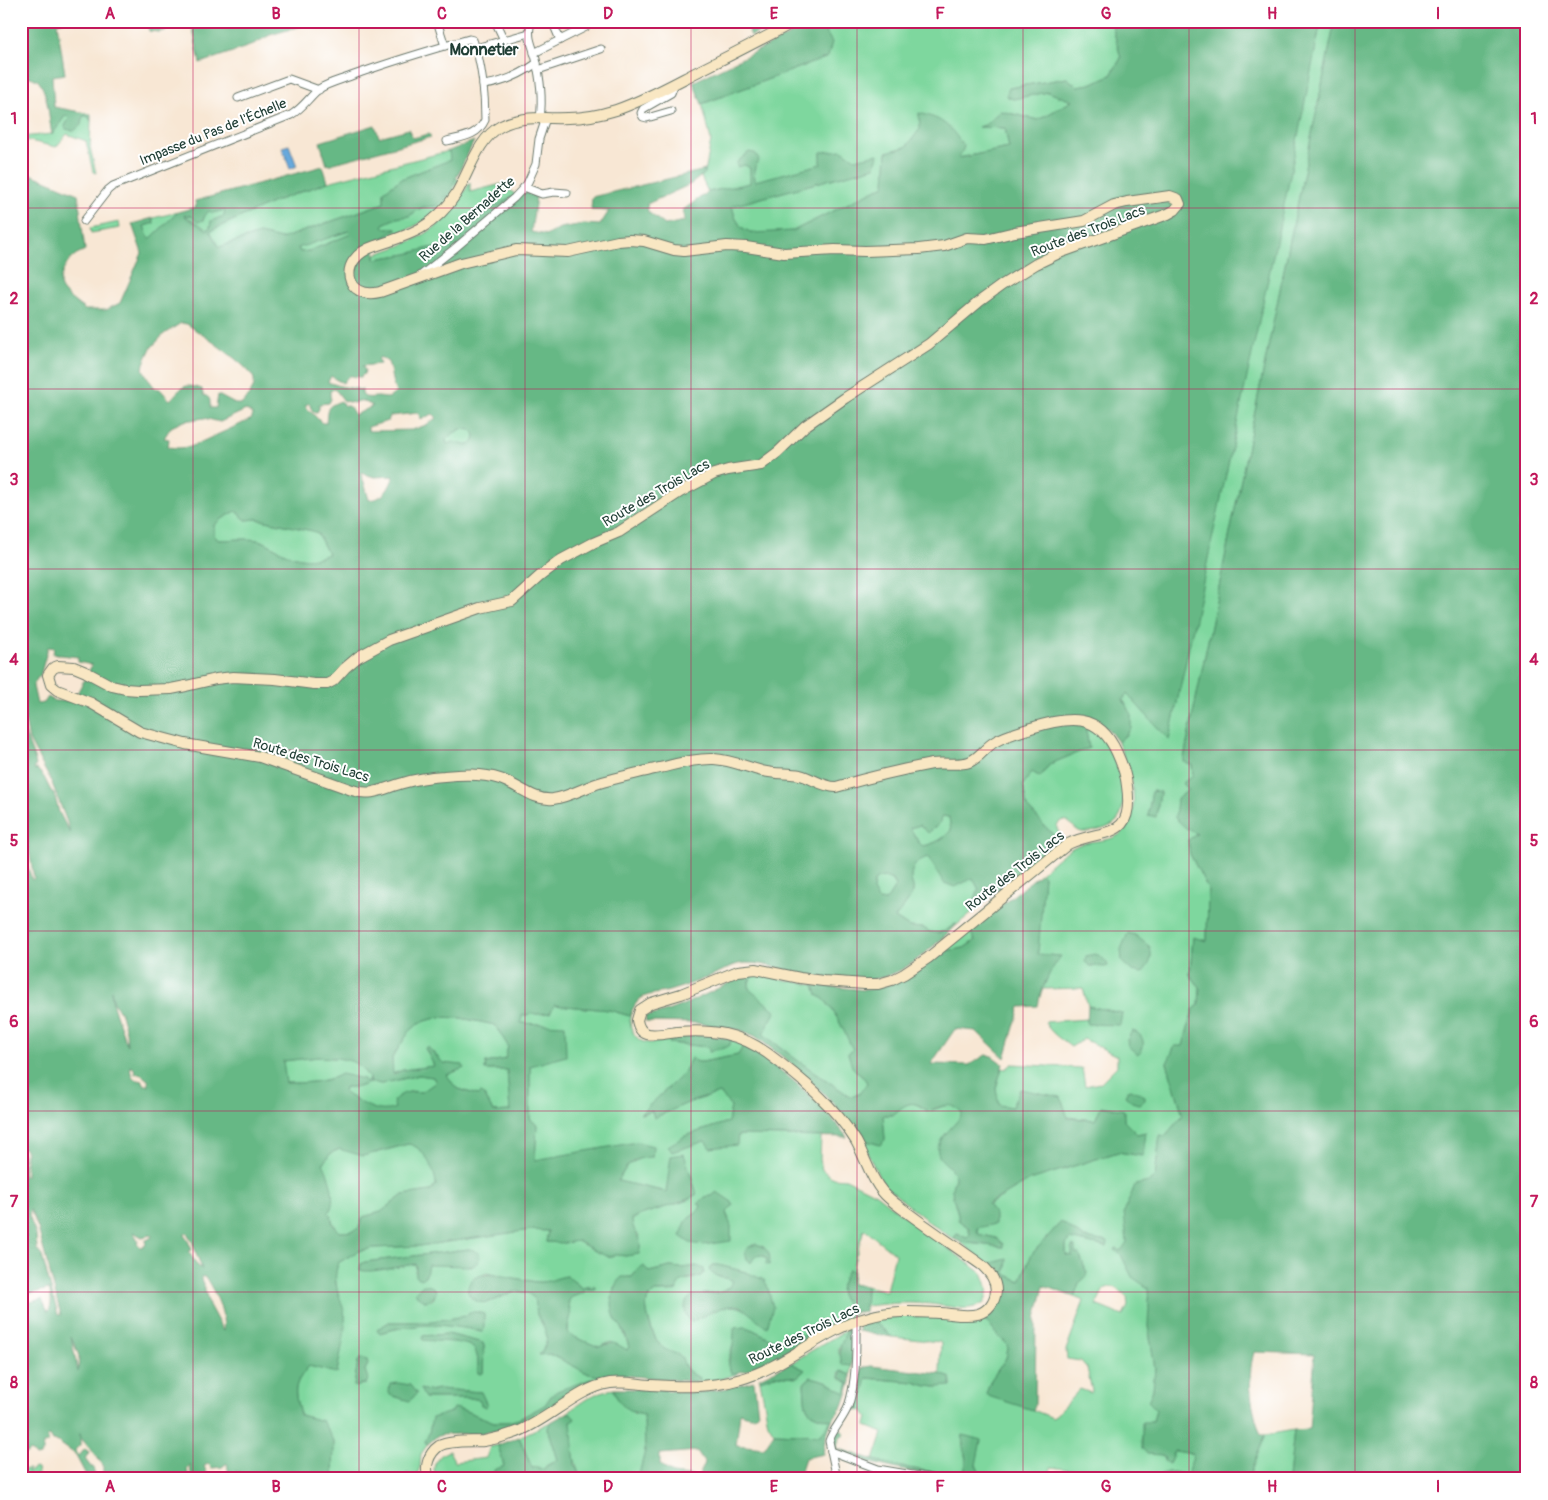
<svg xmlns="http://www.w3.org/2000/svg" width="1548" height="1500" viewBox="0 0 1548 1500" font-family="Pangolin,sans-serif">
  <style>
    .green { fill: #7ed79e; stroke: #4e8a69; fill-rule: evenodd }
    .forest { fill: #66b885; stroke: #427a5c; fill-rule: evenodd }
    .water { fill: #68a9dc; stroke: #447388 }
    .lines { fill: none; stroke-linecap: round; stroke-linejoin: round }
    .street-casing { stroke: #6b786c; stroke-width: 9 }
    .secondary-casing { stroke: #6b786c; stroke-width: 12 }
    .street { stroke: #fff; stroke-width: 7 }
    .secondary { stroke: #f9e7c3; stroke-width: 10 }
    .grid { fill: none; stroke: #c2185b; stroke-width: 1; stroke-opacity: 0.55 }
    .labels { text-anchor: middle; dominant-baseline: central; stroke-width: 4; stroke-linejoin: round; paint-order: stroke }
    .street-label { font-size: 14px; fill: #1f3d34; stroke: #fff }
    .quarter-label { font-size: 16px; font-weight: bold; fill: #1f3d34; stroke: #fff }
    .neatline { fill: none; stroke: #c2185b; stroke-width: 2 }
    .grid-label { font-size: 16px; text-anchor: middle; font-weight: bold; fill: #c2185b }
  </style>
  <rect width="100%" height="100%" fill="#fff"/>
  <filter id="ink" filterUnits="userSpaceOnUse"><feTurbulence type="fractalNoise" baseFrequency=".02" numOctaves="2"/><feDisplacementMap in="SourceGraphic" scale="10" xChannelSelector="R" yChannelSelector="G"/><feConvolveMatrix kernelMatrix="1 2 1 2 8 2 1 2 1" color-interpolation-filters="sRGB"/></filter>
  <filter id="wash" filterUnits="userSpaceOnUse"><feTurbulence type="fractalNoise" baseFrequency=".0096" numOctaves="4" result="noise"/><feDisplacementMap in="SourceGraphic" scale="20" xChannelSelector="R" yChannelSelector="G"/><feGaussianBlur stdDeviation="1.12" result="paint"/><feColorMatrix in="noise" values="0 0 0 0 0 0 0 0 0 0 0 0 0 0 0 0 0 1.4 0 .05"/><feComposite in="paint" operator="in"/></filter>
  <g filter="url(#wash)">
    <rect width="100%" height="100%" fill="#f8e7d4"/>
    <g class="green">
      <polygon points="817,21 1111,21 1121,58 1111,75 1090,84 1077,86 1067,78 1009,88 1013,99 1048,92 1072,101 1038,120 1001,111 985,125 980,127 1005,128 1009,148 958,158 919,113 921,129 906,147 887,152 885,185 793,231 752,234 741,227 735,217 732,206 875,167 855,160 821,153 822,164 755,182 754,170 757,165 745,165 750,168 751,183 708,192 701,177 705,173 711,140 702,104 828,57 823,28 808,26"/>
      <path d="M1321,21H1335L1184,758L1192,765L1193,775L1188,790L1186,828L1198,834L1190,854L1208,889L1207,941L1193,938L1190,975L1200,987L1199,1005L1193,1010L1183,1046L1167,1063L1183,1115L1165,1136L1160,1135L1155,1177L1152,1321L1148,1325C1152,1351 1160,1376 1149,1401L1156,1409L1153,1422L1142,1423L1143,1433L1141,1441L1150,1454C1160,1453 1165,1455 1168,1464L1174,1451L1195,1454L1187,1475L1162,1473L1158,1479H1134L1051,1467L1049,1479H990L981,1476L963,1435C959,1451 974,1461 959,1476L901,1467L874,1460L883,1433L866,1426L868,1417L864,1411L859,1410L866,1378L914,1382L927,1386L937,1387L951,1385V1378L940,1374L941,1344L940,1342L892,1337L872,1320C891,1316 914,1315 934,1317C951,1319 968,1324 984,1318L997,1335L1006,1343L1008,1349L1006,1358L991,1380L986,1394L1033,1410L1053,1418L1080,1389L1091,1393L1092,1391L1087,1368L1081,1361L1067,1359L1066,1350L1084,1301L1074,1297L1079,1282L1087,1273L1079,1254L1072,1256L1066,1255V1245L1070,1238C1082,1242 1094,1244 1106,1247L1107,1242L1084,1238L1061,1222L1032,1254L1020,1281L1005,1274L1007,1260L988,1264L960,1242L1003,1247L996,1238L978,1234L977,1228L988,1205L1030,1180L1118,1152L1142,1156L1146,1132L1137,1134L1124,1121L1123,1110L1096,1120L1068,1117L1020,1089L1012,1107L998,1105L996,1088L1002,1068L1006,1069L1012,1064L1082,1068L1085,1086L1100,1083L1117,1066V1056L1084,1039L1071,1047C1062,1040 1050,1033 1045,1022L1087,1019V1024L1122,1014L1088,1006L1083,988L1043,989L1051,969L1060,957L1037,955L1044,876L1041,873C1052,863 1064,851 1078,845C1090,840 1103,842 1115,837C1138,827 1135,794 1130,775C1127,764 1122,753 1118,742L1127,734L1131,713L1123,700L1127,694L1169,739ZM1152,791L1160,793L1156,816L1148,815ZM1109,1287L1117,1288L1127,1297L1128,1306L1123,1316L1096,1305L1104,1289Z"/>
      <polygon points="65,116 70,117 65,126 83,116 88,116 91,121 90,147 96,173 93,172 86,141 67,134 56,147 21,139 21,137 52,134"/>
      <polygon points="449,151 451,160 401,179 384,191 384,203 281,239 259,234 219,247 210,231 278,200 328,182"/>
      <path d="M456,178L459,180C455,186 452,194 447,200C430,223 405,231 379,240L396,228H384L383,224L396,218L409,216L423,207L436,206L449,193Z"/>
      <path d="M470,182V192L502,184L516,195L501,203L441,247L430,248L407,254L375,259L376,254C404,245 432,235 451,212C458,203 464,192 470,182Z"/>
      <path d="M225,210L224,216L211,221L210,228L206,230C199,223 191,221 183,214L203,220L206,212L210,211L212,213Z"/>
      <polygon points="178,212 149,240 144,226 154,223 153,218"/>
      <polygon points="119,222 120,228 91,233 90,228"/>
      <polygon points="350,231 351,234 309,251 300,252 298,247"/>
      <polygon points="461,429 473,430 475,435 474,442 470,445 461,443 447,444 446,440 452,434"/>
      <path d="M236,511L246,520L257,519L313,531L318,534L328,554C308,563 294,558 275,548C270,545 264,541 257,540C245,538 230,540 218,540L214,535V525L220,520Z"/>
      <path d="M1085,726C1100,734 1108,744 1115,760C1122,776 1131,814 1112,825C1105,829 1090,833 1082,832C1071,830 1068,812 1057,825V829L1063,839L1033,866L1031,863L1058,840L1027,807L1023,785L1032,771L1040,777L1050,764L1089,748Z"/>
      <path d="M942,816L949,817L951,830C946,838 932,845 922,846L919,843L910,828L920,825L926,831Z"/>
      <path d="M927,856L955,887L973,877L979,890L973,902L977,905L1002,887L957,925L955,924L945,931L938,933L930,932L923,928L909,927L894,917C901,910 910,901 913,892C914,888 912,884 911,880C910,868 917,860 927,856Z"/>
      <polygon points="885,877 892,880 896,885 886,901 878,900 873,891 874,881 878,878"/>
      <polygon points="970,931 975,940 964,948 944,951"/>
      <path d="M752,974L814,985L817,995C831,1000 846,1036 854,1050L848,1054L860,1075L865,1079L867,1083L859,1094L851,1097L797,1060L763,1034L751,992L749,989V983Z"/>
      <path d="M554,1005L609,1010L630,1016C629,1029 636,1043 650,1043C658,1043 664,1039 671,1039L669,1043L717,1048L731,1039L744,1045L738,1055L702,1062H698L691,1059L684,1073L641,1114L652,1111L654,1117L690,1102L720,1093L731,1107L728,1122L685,1136L705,1141L738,1135L821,1137L820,1159L822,1170L833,1178L846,1179L876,1194L909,1220L982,1273C987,1284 990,1292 984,1303C969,1312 955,1307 938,1305C927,1303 915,1303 903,1303C890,1303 878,1305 865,1306L866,1286L886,1291L895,1254L864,1229L854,1262L853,1271L848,1270C844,1278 837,1288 842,1297C845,1302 848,1305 849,1312H855V1313L815,1336L814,1333L796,1336L780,1341L774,1340L747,1327L735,1328L733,1345L728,1360L731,1373H738V1374L721,1379L699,1382L700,1378C687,1372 685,1367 679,1355C672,1353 666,1352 661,1346C654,1339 644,1311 647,1301C648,1297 652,1295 655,1292H672L681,1281L696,1278L697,1266L682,1268L670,1267L649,1272H636L632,1277H628L614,1287L612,1299L615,1319L621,1325L629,1347L627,1350L611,1342L599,1347L572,1336L568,1332C568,1325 571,1318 570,1311C570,1307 567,1303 570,1299C572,1296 583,1292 588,1289L594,1290L591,1286L582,1288L567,1276L549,1282H537L486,1273L470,1282L487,1303L511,1292L519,1291L530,1294L536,1301L537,1315L545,1328L548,1340L540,1354H550L589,1374L609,1377L593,1382L591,1379L572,1386L551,1396L545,1405L519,1419L508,1422H494L463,1410L451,1411L432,1425L425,1442L428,1444L421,1454L420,1467L416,1477L407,1473L405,1479H338L333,1477L334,1442L322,1421L300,1415C294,1390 292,1386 309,1366L337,1373L345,1316L338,1296L335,1275L338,1263L358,1251L373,1248L419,1246L530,1230L548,1231L546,1242L564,1243L577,1241L597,1252L626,1256L639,1236L632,1227V1220L640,1215L689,1200L671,1157L667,1192L618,1181L627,1166L640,1158L535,1160L537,1125L530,1119V1065L565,1026L521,1023L522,1015L550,1013ZM717,1192L729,1219L690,1217C695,1214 701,1212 701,1205L698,1204L705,1197L712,1196ZM756,1244L764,1247L769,1265C766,1257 764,1254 755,1256L752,1259V1245ZM469,1249L427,1264L426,1275L415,1272L416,1264C404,1265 369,1274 360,1269L361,1264L365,1262ZM713,1265H718L746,1272L743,1309C730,1300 704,1315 691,1322L702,1294C718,1293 724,1294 734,1281L728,1278L718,1277ZM421,1288L435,1297L432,1300L424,1301L416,1290ZM466,1316L482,1332C478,1332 474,1330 470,1329C440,1321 409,1325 379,1333L378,1329L389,1322H426ZM448,1334L483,1343L484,1346L483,1373H478C478,1366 479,1355 474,1349C468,1341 434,1338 423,1336ZM362,1358L367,1360L368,1364L365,1370L366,1384L354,1386L358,1361ZM438,1389L481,1392L480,1400L471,1398H425L421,1390L429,1391Z"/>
      <polygon points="439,1017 461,1018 495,1025 508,1046 505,1059 486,1063 485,1070 507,1070 510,1111 493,1112 490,1106 478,1095 456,1088 446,1075 464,1068 443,1063 428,1047 425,1048 434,1066 403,1070 392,1074 392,1058 409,1032 419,1023"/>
      <path d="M318,1057C344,1059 356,1056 370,1080L365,1082L342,1074C326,1083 303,1083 285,1083L283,1061Z"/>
      <path d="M419,1075L433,1077L436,1083L422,1092L410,1091C406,1097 400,1105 394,1109C379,1118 357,1100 344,1093L345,1087H358L372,1082L381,1084Z"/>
      <path d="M912,1103C919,1104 922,1109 927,1110C940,1112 949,1096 962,1113L958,1121L953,1126L949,1167C961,1178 950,1181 953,1193C954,1200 956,1211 960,1217C963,1223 969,1226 970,1234L967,1238L957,1234L953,1239L929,1222L885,1186L879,1177L861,1139L880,1145L885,1139L883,1115H893L902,1106Z"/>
      <path d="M408,1144C423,1145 437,1172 436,1185L431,1191L403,1195L381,1212L363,1217C359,1233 354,1231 340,1232C324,1217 325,1184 323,1163L331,1153L340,1149L376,1153Z"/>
      <path d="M848,1329L839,1348V1354L852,1366L851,1375L841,1371L839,1373L840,1378L849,1383L845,1393L826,1381L811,1377L804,1383C806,1411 803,1413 832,1420L820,1435L774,1433L768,1423L760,1380L774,1375L797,1377L805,1370L791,1363Z"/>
      <path d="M614,1389V1392L633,1413L644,1415L645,1451L638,1479H581C573,1459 569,1435 571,1414L567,1413C583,1401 594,1392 614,1389Z"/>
      <polygon points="551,1422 548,1428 558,1459 546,1466 544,1470 537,1467 532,1468 519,1437"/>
      <polygon points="1294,1430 1289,1479 1248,1479 1265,1435"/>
      <path d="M498,1445L504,1466L494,1474L482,1476V1479H438C429,1468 437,1455 449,1451L455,1462L486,1458L490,1447Z"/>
      <polygon points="35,1468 37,1469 38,1475 34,1479 21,1479 21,1470 29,1469 28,1471 29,1473 31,1470"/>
    </g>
    <g class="forest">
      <path d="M21,21H64L57,23L65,74L52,76L54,107L91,114V121L88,116H83L81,125L74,131L66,129L65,126L70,117L65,116L52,135C49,120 48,89 37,80C32,77 26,76 21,74Z"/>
      <polygon points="146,21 319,21 270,35 250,46 200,63 192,25 159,32 149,31"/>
      <polygon points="769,21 782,21 751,36 749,31"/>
      <path d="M1111,21H1321L1288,186L1169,740L1127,694L1123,700L1131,713V729L1118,742L1108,729L1092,719L1085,726L1089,748L1050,764L1040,777L1032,772L1023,785L1027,807L1058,840L1002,887L977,905L973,903L979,890L973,878L955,887L944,883L928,857C917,860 910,868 911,880C912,884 914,888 913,891C910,901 901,910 895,918L909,927L924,928L930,932L938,933L945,931L956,924L957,925C934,945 909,972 879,978C858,983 820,978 799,973C782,969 764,963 746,963C734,963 726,970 715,974C701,980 686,986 672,990C650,997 639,990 630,1016L609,1010L554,1005L550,1013L522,1015L521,1023L565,1025L566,1056L530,1066V1119L537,1125L535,1160L637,1142L653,1146L652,1157C632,1158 627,1164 618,1181L666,1192L671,1156L684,1154L697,1194C678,1207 653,1208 632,1219C632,1234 644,1236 639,1254L626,1256L615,1255L609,1257L597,1252L578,1241L564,1243L546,1242L548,1231L530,1230L419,1246L373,1248L358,1251L338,1263C331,1287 341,1294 345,1316C347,1330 339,1358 337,1373L309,1366C292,1386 294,1390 300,1415L322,1421L334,1442L333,1477L338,1479H251L249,1475V1479H246L245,1475L236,1471V1479H234L231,1474L229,1475L227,1463L222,1467L212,1468L208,1464L204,1466L207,1474L210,1473L213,1479H195L191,1474L190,1465L187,1469L189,1479H103V1465L81,1438L80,1433V1445L75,1450L79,1456L85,1449L89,1452L85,1459L91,1467H93L96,1479H88L75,1454L58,1442L53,1441L50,1436L47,1437L48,1443L43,1444V1452L40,1456L36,1457L30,1451L21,1458V1302H24V1299L29,1298L30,1302L42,1299L48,1312C53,1304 51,1297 49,1289L29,1294L21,1293V1149C25,1160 22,1167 24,1176H26V1150L21,1147V808L24,854L32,880L34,878L21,804V170L78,194L85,250C82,252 77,253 74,256C67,262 57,278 61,288C65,296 78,304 85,310H106L120,303L142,253L132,224L153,218L154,223L144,226L149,240L178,212L196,207L195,201L323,166L328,182L278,200L210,231L219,247L259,234L281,239L384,203V191L401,179L450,160L449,151L474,141L449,193L443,200L436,206L423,207L409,216L396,218L383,224L384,228H396V230L379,240L375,252V259L407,254L430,248L441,247C456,235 508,193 525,193C528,193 533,195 536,197L531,232L547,235L560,228L584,224L600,225L609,211L591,210L592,197L705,170V173L691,184L647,204L648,212L665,225L685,221L683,210L708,192L750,183V168L745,165L737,167V162L749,152L755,153L759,159L754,170L755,181L821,164V152L842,150L855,159L878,154L875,167L732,206L735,217L741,227L752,233L793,231L885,185L887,152L906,147L920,129L919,113C944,119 950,126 964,147L959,158L1009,148L1005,128L978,127L985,125L1000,111L1038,120L1072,101L1048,92L1013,99L1006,96L1009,88L1067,78L1077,86L1090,84L1111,75L1121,58ZM225,210L224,216L211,221L210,228L207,230C198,222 191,223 184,215L191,216L198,222L203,220L207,212L210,211L212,213ZM349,231L351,234L309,251L300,252L298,248ZM181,323L187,324C201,334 250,366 254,379C256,388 247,398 242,404H235L218,395L216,408H210C210,400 211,397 203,395L202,389C182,383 184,386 170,400L160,389L155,388L149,380L143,369L144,363L151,348L164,334ZM380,357L388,362C391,370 392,386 396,392C388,400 388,398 378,397C374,397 369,398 365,397L362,394V390L340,386L328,382L331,376L335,379L343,383C351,372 349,377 361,377L364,374L365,370L362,366L380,364L378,360ZM334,389L338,393L344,401L354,403C361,398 366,403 373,406L355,415C351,410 351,405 344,406L341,401C325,407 328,408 326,423H322L305,406L309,403L313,412H317L319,409V404L329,403L331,399L330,396V391ZM246,410L252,414V419L190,447L178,448L168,447L169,439L164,438L171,427L184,421L204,418L220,422ZM418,413L421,419L433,414L437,418L426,425L412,430L368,431V427L388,421L390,416ZM461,429L472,430L475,435L474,441L470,445L453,442L447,444L446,440L452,434ZM360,473L375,477L394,476C389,489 385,498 369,500L364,482ZM236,511L246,520L257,519L313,531L318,534L328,554C308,563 294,558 275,548C270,545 264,541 257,540C245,538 230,540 218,540L214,535V525L220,520ZM48,647L54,648L53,654L78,657V662L92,665L73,701H55L48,697L44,703L37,704L33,686L38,677H40ZM24,700V715L29,740L52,783L67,822L70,833L59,812L54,793L51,791L44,777L37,769L35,770L34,768L36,765C32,746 14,720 24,700ZM942,816L949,817L951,830C946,838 932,845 923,846L919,843L910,828L920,825L928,833L941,822ZM884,877L893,880L896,885L886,901L878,900L873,891L874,881L878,878ZM111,990L114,1004L120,1011L126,1031L127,1045L113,1006ZM439,1017L461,1018L495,1025L508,1046L505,1059L486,1063L485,1070H507L510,1111L493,1112L485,1096L481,1093L477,1095L456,1088L447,1075L464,1068L463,1065L443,1063L428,1047L425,1048L434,1066L403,1070L393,1074L392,1058L409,1032L419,1023ZM318,1057C344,1059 356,1056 370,1080L365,1082L364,1079L341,1074C326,1083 303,1083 286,1083L283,1061ZM130,1066L134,1068L135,1074L139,1073L148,1080L149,1086L144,1084L143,1081L134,1079L131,1074ZM419,1075L433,1077L436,1082L422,1092C409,1091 402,1092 393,1101L395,1108C377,1116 360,1101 344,1093L345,1087H358L372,1082L381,1084ZM408,1144C423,1145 436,1172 436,1185L431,1191L403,1195L381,1212L363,1217C359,1233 354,1231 340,1232L334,1226L329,1213C337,1198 330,1178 323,1163L331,1153L339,1149L363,1156ZM30,1209L38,1228L61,1315H58L42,1256L37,1250L36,1235L29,1216ZM133,1232L142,1237L151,1235L152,1237L145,1241L146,1243L145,1246L140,1247L137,1244L138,1240ZM187,1233L192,1241L202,1269L198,1266L188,1251L192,1250L188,1241L184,1235ZM202,1276L206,1278C215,1293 226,1312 223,1331L209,1305L202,1279ZM71,1337L79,1356L78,1372Z"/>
      <path d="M1335,21H1527V1479H1289L1294,1430L1309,1429L1315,1354L1254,1352C1246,1380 1252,1409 1261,1435H1265L1248,1479H1158C1166,1467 1176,1473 1187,1475L1194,1454L1174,1451L1169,1464L1164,1461L1165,1457L1162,1455L1147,1454L1142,1448V1422H1153L1156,1409L1148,1401L1153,1390L1155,1368L1148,1325L1149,1309L1148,1288L1132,1277L1121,1255L1115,1250L1116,1248L1121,1251L1127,1242L1124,1212L1135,1185L1149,1182L1155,1177L1160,1135L1165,1136L1183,1115L1167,1063L1175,1046H1183L1193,1010L1199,1005L1200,987L1190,975L1193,937L1207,941L1208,889L1190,854L1188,840L1197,834L1186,828L1175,818L1177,799L1188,790L1183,783L1193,775L1192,765L1184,762V758Z"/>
      <polygon points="808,26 823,28 832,42 828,57 702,104 693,82"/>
      <polygon points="375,125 379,137 409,129 413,138 429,134 431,137 327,165 320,142"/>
      <polygon points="1152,791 1160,792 1156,817 1148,815"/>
      <path d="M1041,873L1044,876L1038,954L1061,956C1050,971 1041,987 1038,1006L1020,1007L1005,1058L976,1031L955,1029L931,1064L969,1065L986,1055L992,1056L1003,1064L996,1088L999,1105L1012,1107L1020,1089L1061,1097L1068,1118L1095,1120L1101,1106L1124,1110V1121L1137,1134L1146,1132L1143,1156L1118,1152L1030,1180L988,1204L995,1215V1224L977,1228L978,1234L996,1238L1003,1244V1247L960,1242L953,1239L957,1234L967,1238L970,1234L969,1228L958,1220C959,1209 952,1200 952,1189C952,1183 957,1180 954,1174C950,1163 933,1160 939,1144C944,1133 954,1126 961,1116L962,1113C952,1101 941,1106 929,1111C925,1110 922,1106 918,1105C908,1100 900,1109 893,1115H883L885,1140L880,1145L861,1139L836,1106L821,1091L792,1064L755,1036L740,1030L697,1023L646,1022L645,1016C667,1015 706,994 727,984C736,980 742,974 752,974L749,983V989L776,1011L763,1034L797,1060L851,1097L859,1094L867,1083L865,1079L852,1067L848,1053L853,1050C846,1036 831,999 817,995L814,985L866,990L879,988L906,978L918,971L944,951L964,948L975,941L970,931Z"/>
      <path d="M1128,933L1135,935L1150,947C1153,959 1150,964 1142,973L1132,971L1122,962L1121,949Z"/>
      <path d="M1095,954C1100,955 1107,961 1108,966L1105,967L1089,966L1085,961L1086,956Z"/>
      <polygon points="1088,1006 1122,1013 1120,1025 1087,1024"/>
      <path d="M1132,1031C1144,1033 1147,1047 1138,1055L1128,1046L1127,1040Z"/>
      <path d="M694,1035H708L731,1039L730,1045C724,1050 718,1048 710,1052H709V1047L669,1043L671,1039Z"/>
      <path d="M744,1045C784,1070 819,1100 847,1137L738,1135L737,1145L710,1148L705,1141L672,1152L668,1146L685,1136L728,1122L731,1107L720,1093L690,1102L654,1118L652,1111L640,1114L684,1073L691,1058L698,1062H702L738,1055Z"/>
      <polygon points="1131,1089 1145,1096 1145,1100 1140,1104 1132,1102 1125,1096 1128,1090"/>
      <path d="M717,1192L732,1202L733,1206L726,1213L731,1226V1241L703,1245L690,1243L680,1236C683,1231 684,1225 687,1220C692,1214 699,1214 701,1205L698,1204L705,1197L712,1196Z"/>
      <path d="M1061,1222L1084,1238L1108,1242L1107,1247C1094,1244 1082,1242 1069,1239L1066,1245V1255L1072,1256V1246L1075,1247V1253L1079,1254L1087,1273L1085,1278L1079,1283L1074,1297L1044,1286L1036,1318L1035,1405L1033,1410L991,1397L986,1394L991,1380L1006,1358L1008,1349L1006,1343L997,1335L984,1318C997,1309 1009,1291 1000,1275C997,1271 992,1267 988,1264L1007,1259L1005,1274L1020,1281L1032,1254Z"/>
      <path d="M756,1244C767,1248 772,1253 769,1265L766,1264L767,1259L763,1255L755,1256L751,1263L747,1259L745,1252L747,1248Z"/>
      <path d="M469,1249C481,1251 484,1259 473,1266L428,1265L426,1275L421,1279L416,1276V1264C403,1265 370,1274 360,1270L361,1264L365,1262Z"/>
      <path d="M713,1265H718L746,1272L764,1280L767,1285L773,1307L767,1327C762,1324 743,1307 739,1306C726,1303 703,1316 691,1322C687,1317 685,1314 685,1308C685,1289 711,1296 722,1292C727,1290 730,1286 733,1281C726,1276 715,1279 709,1270Z"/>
      <path d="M644,1266L649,1272L670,1267L682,1268L697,1266L704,1269V1273L701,1276C691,1279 679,1277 677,1290L675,1291L655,1292C652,1294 649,1297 647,1301C644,1311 653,1339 661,1346C667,1352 675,1352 682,1357C684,1368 689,1374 700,1378L699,1382L621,1375L599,1376L589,1374L550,1354L539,1355C548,1344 549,1336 542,1324C540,1320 538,1317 537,1314C535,1307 538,1302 532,1296C512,1279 491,1315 472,1298C469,1295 467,1292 468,1288C472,1262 522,1282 537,1282C548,1283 557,1277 567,1276L582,1288L594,1286L596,1289H588L581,1294L572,1297L570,1299L568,1303L571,1315L568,1326V1332L572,1336L599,1347C615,1342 612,1341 627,1350L629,1347C627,1340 626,1334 622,1328C620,1324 616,1322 615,1318C610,1306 611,1285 622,1277H632L640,1267Z"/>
      <path d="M848,1270L853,1271L852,1284L866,1286L865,1312H849C848,1305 845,1303 842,1297C837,1288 844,1278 848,1270Z"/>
      <path d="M423,1285C451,1285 426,1315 415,1292Z"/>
      <polygon points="469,1312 479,1312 484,1314 484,1330 482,1332 471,1329 439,1325 425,1325 399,1328 379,1333 377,1331 378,1329 389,1322 426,1322 466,1316"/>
      <polygon points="872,1320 892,1337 858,1331 859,1324"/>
      <path d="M747,1327L774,1340L780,1341L796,1336L814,1333L815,1336C794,1348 755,1373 731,1373C726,1360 731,1357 733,1345C734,1339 734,1333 734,1328Z"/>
      <path d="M852,1328V1366L842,1365C838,1349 840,1343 848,1329Z"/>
      <path d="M448,1334L483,1343L484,1346L483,1373L480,1374L478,1373C478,1366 479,1356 474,1349C468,1340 435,1342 423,1340L422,1338L423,1336Z"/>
      <polygon points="362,1358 367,1360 368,1364 365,1370 368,1379 366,1384 360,1384 358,1387 354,1386 358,1361"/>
      <polygon points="791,1363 805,1370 797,1377 774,1375 760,1380 759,1378"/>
      <polygon points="871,1366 940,1374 951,1378 951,1386 937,1387 927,1386 914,1382 867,1378 859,1410 851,1409 859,1374 862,1368"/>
      <path d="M841,1371L851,1375V1382L843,1406L832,1420L825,1440L823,1454L805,1458L798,1479H638L645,1451L644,1415C629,1412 617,1405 614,1389H657L694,1393L719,1390L754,1381L758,1414C752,1418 747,1415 740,1413L736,1445L764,1448L774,1433L820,1435L832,1420C803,1413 806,1410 804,1383L811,1377L826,1381L845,1393L849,1383L840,1377ZM697,1451L705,1463L698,1477L673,1474L660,1465V1454Z"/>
      <path d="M591,1379L593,1380V1382C564,1396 538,1418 507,1428C486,1435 463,1433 441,1435L436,1437L428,1444L425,1442L429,1433L432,1418L451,1412L453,1408L463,1410L494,1422H508L519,1419L545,1405L551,1396L557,1391Z"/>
      <polygon points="398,1383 410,1385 417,1394 409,1401 390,1395 388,1389 391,1384"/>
      <polygon points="420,1389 429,1391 438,1389 481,1392 487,1405 486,1407 481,1405 480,1400 471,1398 425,1398"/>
      <polygon points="567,1413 571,1413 575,1419 571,1422 575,1465 581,1479 482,1479 482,1476 494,1474 494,1470 504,1466 498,1445 519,1437 532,1468 537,1467 544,1470 546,1466 558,1460 548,1428 551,1422"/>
      <path d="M839,1429L845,1433L840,1437L836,1448L874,1460L901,1467L959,1476C974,1462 960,1451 963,1435L981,1440L976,1465L981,1476L990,1479H952L901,1470L872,1463L834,1448L833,1439Z"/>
    </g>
    <polygon class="water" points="289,145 297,166 290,169 282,147"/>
  </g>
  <g filter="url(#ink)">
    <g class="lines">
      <g class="street-casing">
        <g id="street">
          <polyline points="437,21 445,46"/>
          <polyline points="495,21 504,40"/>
          <path d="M531,21C527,40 532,42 536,59C540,79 543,98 540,118"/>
          <polyline points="552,21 560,40"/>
          <polyline points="476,48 529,33"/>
          <polyline points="534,53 586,27"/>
          <polyline points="538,70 601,49"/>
          <path d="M483,85C503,83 520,75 537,63"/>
          <polyline points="238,98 289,79 319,90"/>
          <polyline points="671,111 647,118 643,117 641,113 643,109 671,93 675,83"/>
          <polyline points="524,187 542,194 554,192 567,193"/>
          <path d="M84,221L108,190L113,186L291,115C304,107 309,97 319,89C328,83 341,80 351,76C390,62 430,50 469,39L473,40C482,62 485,96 485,120C478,136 462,137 447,141"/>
          <polyline points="421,275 454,249 514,198 527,184 536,164 539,139 546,118"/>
          <polyline points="831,1451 878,1469 936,1479"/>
          <path d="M837,1479L829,1441C832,1431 843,1419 848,1407C857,1379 856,1350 856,1321"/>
        </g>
      </g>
      <g class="secondary-casing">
        <path id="secondary" d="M430,1479C423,1468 429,1453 439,1446C450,1440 471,1442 484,1441C495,1439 506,1436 517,1432C548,1420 578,1388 610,1383C623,1381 638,1384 651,1385C682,1387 711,1388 741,1379C787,1366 823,1329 869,1317C892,1310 917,1312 941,1313C953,1314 966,1317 978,1314C988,1311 995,1302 996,1291C996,1280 990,1273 983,1266C958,1248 932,1231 908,1213C899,1206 889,1200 882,1191C870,1177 865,1157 856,1141C834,1105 801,1078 767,1053C739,1033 711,1029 677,1032C668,1033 657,1036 647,1034C640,1032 638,1026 637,1020L640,1010L651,1003L681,994L738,971L756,969L800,978L823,981L865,984H878L892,980L904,974L928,958L1068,844C1102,827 1135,843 1127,786C1126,774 1122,764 1117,753C1099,712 1068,716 1031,728C1019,732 1007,735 996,741C986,746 980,758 969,762C958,766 944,762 932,764C900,770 867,778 836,787C823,787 812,778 800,775C788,773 775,774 762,771C746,767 731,760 714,759C694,758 674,765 655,769C635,774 615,778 596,784C582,789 568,797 553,799C534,801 518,785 500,779C482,773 463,774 444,776C430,777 416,779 403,783C384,788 372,797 352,790L260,757L185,744L140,732L91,703L57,690L51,685L48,675L53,668L58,666L74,667L86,672L112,686L125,689L139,690L171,689L186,686L216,679L233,677L275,679L314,684H327L333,681L345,668L358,657L389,640L480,608L512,601L540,576L561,560L593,543L619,532L680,492L714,474L728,470L761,465L778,452L805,426L845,398L929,344L980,301L1002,285L1036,264L1059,253L1168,214L1175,210L1180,204L1178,199L1170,196L1127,202L1114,205L1084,221L1015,232L986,239L967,238L944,246L919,249L865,251L835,250L784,253L746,247L727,246L684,251L674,250L644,241L630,240L618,241L568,252L516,250L461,263L380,292C346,301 335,259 375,246C410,235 435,227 456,194C469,173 478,138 501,126C522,115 545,119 568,118C584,118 600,115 616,110C643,101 670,86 695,73C729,56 762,39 796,21"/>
      </g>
      <use href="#street" class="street"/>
      <use href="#secondary" class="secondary"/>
    </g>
  </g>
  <path class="grid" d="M193,21V1479M359,21V1479M525,21V1479M691,21V1479M857,21V1479M1023,21V1479M1189,21V1479M1355,21V1479M21,208H1527M21,389H1527M21,569H1527M21,750H1527M21,931H1527M21,1111H1527M21,1292H1527"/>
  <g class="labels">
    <g class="street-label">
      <text transform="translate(213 132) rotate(-22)">Impasse du Pas de l'Échelle</text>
      <text transform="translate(467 219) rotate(-41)">Rue de la Bernadette</text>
      <text transform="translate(1088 231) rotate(-21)">Route des Trois Lacs</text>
      <text transform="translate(656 493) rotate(-30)">Route des Trois Lacs</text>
      <text transform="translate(311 760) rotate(17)">Route des Trois Lacs</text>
      <text transform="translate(1015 871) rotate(-38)">Route des Trois Lacs</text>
      <text transform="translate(804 1334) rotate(-26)">Route des Trois Lacs</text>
    </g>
    <g class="quarter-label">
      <text x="484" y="50">Monnetier</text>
    </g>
  </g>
  <rect width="1548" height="1500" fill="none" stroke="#fff" stroke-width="55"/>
  <rect x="28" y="28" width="1492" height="1444" class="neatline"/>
  <g class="grid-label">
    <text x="110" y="19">A</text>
    <text x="276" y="19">B</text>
    <text x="442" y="19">C</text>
    <text x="608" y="19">D</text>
    <text x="774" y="19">E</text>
    <text x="940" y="19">F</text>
    <text x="1106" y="19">G</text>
    <text x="1272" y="19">H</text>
    <text x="1438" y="19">I</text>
    <text x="14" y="124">1</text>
    <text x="1534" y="124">1</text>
    <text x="14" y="304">2</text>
    <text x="1534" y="304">2</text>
    <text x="14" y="485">3</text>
    <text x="1534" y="485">3</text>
    <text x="14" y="665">4</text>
    <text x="1534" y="665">4</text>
    <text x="14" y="846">5</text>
    <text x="1534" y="846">5</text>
    <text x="14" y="1027">6</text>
    <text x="1534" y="1027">6</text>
    <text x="14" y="1207">7</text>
    <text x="1534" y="1207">7</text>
    <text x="14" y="1388">8</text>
    <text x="1534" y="1388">8</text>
    <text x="110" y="1492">A</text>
    <text x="276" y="1492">B</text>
    <text x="442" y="1492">C</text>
    <text x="608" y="1492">D</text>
    <text x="774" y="1492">E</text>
    <text x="940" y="1492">F</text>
    <text x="1106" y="1492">G</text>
    <text x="1272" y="1492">H</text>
    <text x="1438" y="1492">I</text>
  </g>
</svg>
